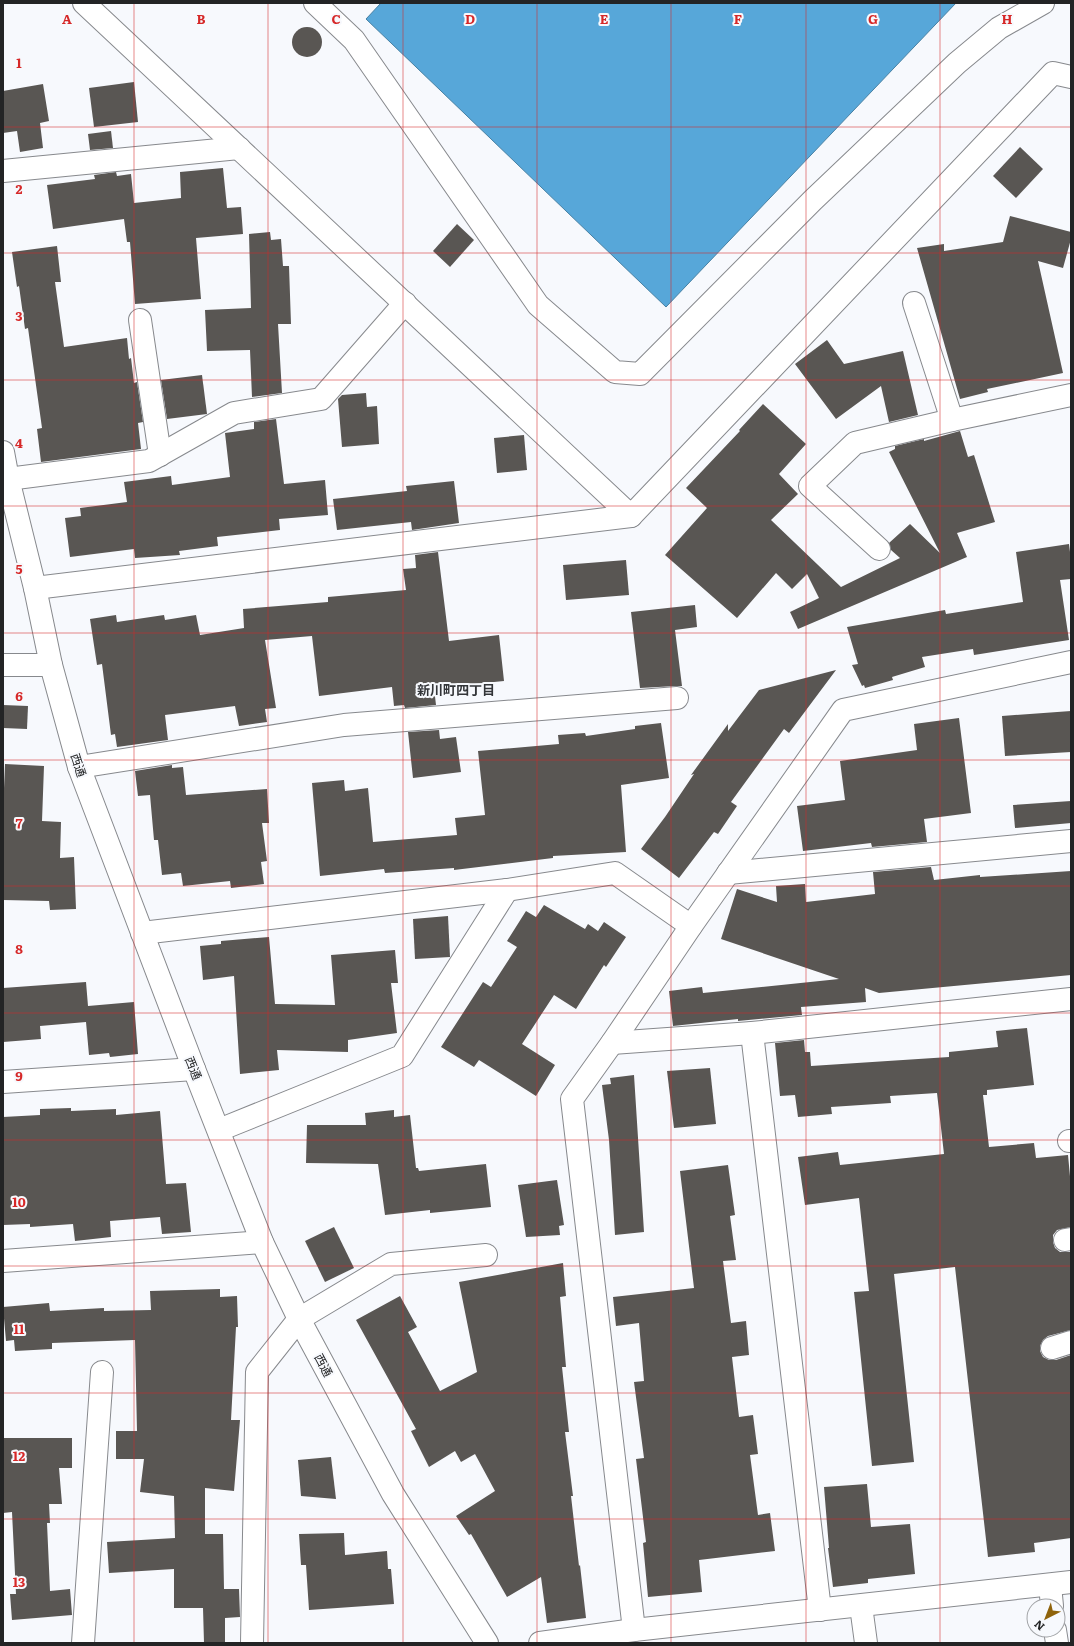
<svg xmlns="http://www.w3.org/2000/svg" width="1074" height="1646" viewBox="0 0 1074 1646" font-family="Literata,'Noto Sans JP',serif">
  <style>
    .water { fill: #57a7d9; stroke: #4780a3 }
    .building { fill: #595653 }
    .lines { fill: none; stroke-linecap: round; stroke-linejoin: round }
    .minor-casing { stroke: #87898d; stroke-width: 24 }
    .minor { stroke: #fff; stroke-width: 22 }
    .grid { fill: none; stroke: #d62828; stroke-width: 1; stroke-opacity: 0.55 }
    .labels { text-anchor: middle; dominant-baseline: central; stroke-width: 4; stroke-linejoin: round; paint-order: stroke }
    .street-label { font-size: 12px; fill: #232425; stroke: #f7f9fd }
    .neighbourhood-label { font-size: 13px; font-weight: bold; fill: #333538; stroke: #f7f9fd }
    .grid-label { font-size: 13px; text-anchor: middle; font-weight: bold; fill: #d62828; stroke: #f7f9fd; stroke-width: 4; stroke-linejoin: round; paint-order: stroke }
  </style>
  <rect width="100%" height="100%" fill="#f7f9fd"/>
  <polygon class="water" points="381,3 956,3 666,307 366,19"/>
  <g class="building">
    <circle cx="307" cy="42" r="15"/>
    <polygon points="134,82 138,122 94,127 89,88"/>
    <polygon points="43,84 49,121 40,123 43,148 20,152 17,131 3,133 3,91"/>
    <polygon points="111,131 113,148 90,150 88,134"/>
    <polygon points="1020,147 1043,169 1016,198 993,176"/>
    <polygon points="223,168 227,208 241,207 243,234 196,238 201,299 135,304 130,242 127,242 124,219 53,229 47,185 95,179 94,175 116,172 117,176 131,174 134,203 181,198 180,172"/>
    <polygon points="1010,216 1071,232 1071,239 1063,268 1038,261 1063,373 987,389 988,392 960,399 917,248 944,244 944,251 1003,242"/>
    <polygon points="457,224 474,240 450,267 433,251"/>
    <polygon points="270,232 271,240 281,239 283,266 289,266 291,324 278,324 282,393 252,397 250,350 207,351 205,310 251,308 249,234"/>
    <polygon points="57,246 61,282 55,282 64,347 127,338 129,359 131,358 134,383 137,382 143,422 138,423 141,449 41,462 37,429 42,428 28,328 25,329 19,286 17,287 12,252"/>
    <polygon points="827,340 844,364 903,351 918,415 889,422 881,386 836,419 795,364"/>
    <polygon points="202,375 207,414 167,419 161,380"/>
    <polygon points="366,393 367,407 377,406 379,444 342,447 338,399 342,395"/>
    <polygon points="763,404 806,444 779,474 798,494 771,520 841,587 900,558 891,550 889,543 910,524 940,553 889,452 895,449 895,446 924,439 924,441 960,431 968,457 974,455 995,522 957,533 967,557 798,629 790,612 819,598 807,574 792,589 776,573 737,618 665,555 707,508 686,488 740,431 739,430"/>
    <polygon points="276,419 284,484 325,480 328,515 279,519 280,530 217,537 218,546 179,551 180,555 135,558 134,549 70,557 65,518 81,516 80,508 127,502 124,482 171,476 172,485 230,477 225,433 254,429 254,422"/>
    <polygon points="524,435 527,470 497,473 494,438"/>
    <polygon points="454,481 459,523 412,530 411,522 337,530 333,499 407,491 406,486"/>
    <polygon points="1069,544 1071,560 1071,579 1060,580 1069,640 974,655 973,649 922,657 925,667 892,677 893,680 865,688 864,685 862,686 852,665 858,664 847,627 945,610 946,614 1023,602 1016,552"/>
    <polygon points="438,552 449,641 499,635 504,681 434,688 436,705 405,708 404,705 394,706 392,687 319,696 312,636 265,640 276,708 265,709 267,722 239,726 235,706 165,715 168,740 117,747 115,734 111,735 102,664 97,665 90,619 116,615 117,622 164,615 165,620 196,615 200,635 244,628 243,609 328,602 328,597 406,590 403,569 416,568 415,555"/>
    <polygon points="626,560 629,595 566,600 563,565"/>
    <polygon points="695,605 697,627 675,630 682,686 676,686 640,688 631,612"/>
    <polygon points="836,670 789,733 784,729 731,802 737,806 718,834 714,832 679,878 641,849 665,817 694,774 691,775 728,724 728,731 759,690"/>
    <polygon points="3,705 28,706 27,729 3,728"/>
    <polygon points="1071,711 1071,752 1005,756 1002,716"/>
    <polygon points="959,718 971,813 924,819 927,842 872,847 871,843 803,851 797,806 845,800 840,761 917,750 914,724"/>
    <polygon points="661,723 669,778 621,785 626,852 553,856 553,858 454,870 454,868 385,873 384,869 320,876 312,783 344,780 345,791 368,788 373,842 457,835 455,818 485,815 478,751 559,744 558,735 585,733 586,736 635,729 635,726"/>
    <polygon points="439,730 440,739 456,737 461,772 413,778 408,732"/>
    <polygon points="5,764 44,766 42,821 61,822 60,858 74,857 76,909 50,910 49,901 3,900 3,812"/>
    <polygon points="172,765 172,768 183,767 186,795 267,789 269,823 262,823 267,861 261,862 264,884 231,888 230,881 183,886 181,873 162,875 158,840 154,840 150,795 138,796 135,771"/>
    <polygon points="1071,801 1071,823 1015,828 1013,805"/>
    <polygon points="931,867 934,880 980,875 980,877 1071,871 1071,975 879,993 865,988 866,1002 801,1007 802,1015 738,1021 738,1019 673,1026 669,991 702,987 703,993 839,979 721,939 737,889 777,902 776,886 805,884 806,902 875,894 873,872"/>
    <polygon points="544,905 585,929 588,924 598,931 604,922 626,937 606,967 604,965 576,1009 554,995 522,1044 555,1065 536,1096 479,1060 474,1067 441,1047 483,982 491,987 517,947 507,941 526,911 536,917"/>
    <polygon points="448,916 450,957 415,959 413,919"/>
    <polygon points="269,937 275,1004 335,1005 331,955 395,950 398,983 391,983 397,1033 348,1040 348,1052 277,1050 279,1070 240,1074 234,976 203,980 200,946 221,944 221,941"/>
    <polygon points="86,982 88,1006 134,1002 138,1054 110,1057 109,1053 89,1055 86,1022 40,1026 41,1039 3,1042 3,988"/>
    <polygon points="1027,1028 1034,1085 987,1090 987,1095 983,1095 989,1147 1034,1143 1036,1158 1068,1155 1071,1187 1071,1227 1057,1230 1053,1235 1053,1242 1055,1248 1060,1252 1071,1252 1071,1330 1048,1336 1043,1340 1040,1346 1040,1351 1043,1357 1049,1360 1056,1360 1071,1355 1071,1538 1034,1543 1035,1552 988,1557 955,1267 894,1274 914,1462 872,1466 854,1292 869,1291 859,1198 805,1205 798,1157 838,1152 840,1165 944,1154 937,1093 890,1096 891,1103 831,1107 832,1114 798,1117 795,1095 780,1096 775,1043 804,1040 805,1052 810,1052 811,1066 949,1057 949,1052 998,1047 996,1031"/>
    <polygon points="710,1068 716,1124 674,1128 667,1071"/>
    <polygon points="634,1075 644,1232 615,1235 609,1140 602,1085 611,1084 610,1078"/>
    <polygon points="71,1108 71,1111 116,1109 116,1115 160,1111 166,1184 186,1183 191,1232 162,1234 160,1217 110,1221 111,1237 75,1241 73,1224 30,1227 30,1224 3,1225 3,1117 40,1115 40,1109"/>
    <polygon points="394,1110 394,1117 410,1115 416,1168 418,1168 419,1171 486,1164 491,1207 430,1213 430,1210 385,1215 378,1164 306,1163 307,1125 366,1125 365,1113"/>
    <polygon points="728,1165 735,1215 730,1216 736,1260 723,1261 731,1323 746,1321 749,1355 732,1357 739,1417 753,1415 758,1454 750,1455 758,1515 770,1513 775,1551 699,1560 702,1592 648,1597 643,1543 646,1542 636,1459 644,1458 634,1382 644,1381 639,1323 616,1326 613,1297 694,1288 680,1171"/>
    <polygon points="557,1180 564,1225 559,1226 560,1235 526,1237 518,1185"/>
    <polygon points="334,1227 354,1268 325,1282 305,1241"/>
    <polygon points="563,1263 566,1296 560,1297 566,1367 562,1367 569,1432 565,1432 573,1496 571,1496 579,1566 580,1565 586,1618 547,1623 541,1577 507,1597 471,1534 469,1535 456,1516 495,1491 475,1454 461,1462 455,1451 429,1467 411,1431 416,1429 356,1320 400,1296 417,1327 408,1332 440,1391 477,1372 459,1282"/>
    <polygon points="220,1289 220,1297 237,1296 238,1327 236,1327 231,1420 240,1420 234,1491 205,1488 205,1534 223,1534 224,1589 239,1589 240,1617 225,1618 225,1643 204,1643 203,1608 174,1608 174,1569 109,1573 107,1542 175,1538 174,1496 140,1492 144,1459 116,1459 116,1431 137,1431 135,1340 52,1343 52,1349 15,1351 14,1340 6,1341 3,1307 49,1303 50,1311 104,1308 104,1311 151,1310 150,1291"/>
    <polygon points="3,1438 72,1438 72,1468 59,1468 62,1504 49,1504 50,1523 47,1523 50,1591 70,1589 72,1615 12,1620 10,1594 16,1594 12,1512 3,1513"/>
    <polygon points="331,1457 336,1499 301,1496 298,1460"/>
    <polygon points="867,1484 871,1527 910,1524 915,1574 868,1579 868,1583 833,1587 828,1548 829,1548 824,1487"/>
    <polygon points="344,1533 345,1555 387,1551 388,1569 391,1569 394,1604 309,1610 306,1565 301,1565 299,1534"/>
  </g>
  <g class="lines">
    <g class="minor-casing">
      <g id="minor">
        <polyline points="84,3 631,516 1053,73 1071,77"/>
        <polyline points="315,3 354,40 538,305 615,372 640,374 813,200 957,63 999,28 1043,3"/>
        <polyline points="3,171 239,148"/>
        <polyline points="914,303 952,420"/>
        <polyline points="140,320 160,455"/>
        <polyline points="3,452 8,479 35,588 51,665 79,767 194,1069 262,1242 299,1319 393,1494 487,1643"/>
        <polyline points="8,479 149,461 234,413 321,399 405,303"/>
        <polyline points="879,549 810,486 855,443 952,420 1071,395"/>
        <polyline points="35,588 631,516"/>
        <polyline points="3,665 51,665"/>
        <polyline points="79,767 344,725 677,698"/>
        <polyline points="728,873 1071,841"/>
        <polyline points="142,933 507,890 615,873 691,926"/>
        <polyline points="752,1033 820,1610"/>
        <polyline points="612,1043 752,1033 1071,999"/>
        <polyline points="3,1082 194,1069"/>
        <polyline points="219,1130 402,1056 507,890"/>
        <polyline points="1069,1141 1071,1141"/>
        <polyline points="1065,1240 1071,1239"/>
        <polyline points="3,1261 262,1242"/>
        <polyline points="1052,1348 1071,1342"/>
        <polyline points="1050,1585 1052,1606"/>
        <polyline points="861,1606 866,1643"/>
        <polyline points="634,1630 572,1099 612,1043 691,926 843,710 1071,662"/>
        <polyline points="1055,1630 1057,1643"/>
        <polyline points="83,1643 102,1372"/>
        <polyline points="252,1643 257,1372 299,1319 391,1264 486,1255"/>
        <polyline points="540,1643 634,1630 1071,1582"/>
      </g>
    </g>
    <use href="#minor" class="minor"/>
  </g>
  <path class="grid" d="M134,3V1643M268,3V1643M403,3V1643M537,3V1643M671,3V1643M806,3V1643M940,3V1643M3,127H1071M3,253H1071M3,380H1071M3,506H1071M3,633H1071M3,760H1071M3,886H1071M3,1013H1071M3,1140H1071M3,1266H1071M3,1393H1071M3,1519H1071"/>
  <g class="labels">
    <g class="street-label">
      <text transform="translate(79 765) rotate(72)">西通</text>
      <text transform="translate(194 1068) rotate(68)">西通</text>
      <text transform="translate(324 1365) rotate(62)">西通</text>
    </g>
    <g class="neighbourhood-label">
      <text x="456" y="689">新川町四丁目</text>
    </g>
  </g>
  <g class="grid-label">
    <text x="67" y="24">A</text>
    <text x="201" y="24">B</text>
    <text x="336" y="24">C</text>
    <text x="470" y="24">D</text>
    <text x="604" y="24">E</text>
    <text x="738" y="24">F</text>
    <text x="873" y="24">G</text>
    <text x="1007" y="24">H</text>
    <text x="19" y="68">1</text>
    <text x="19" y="194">2</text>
    <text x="19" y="321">3</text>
    <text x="19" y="448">4</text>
    <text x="19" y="574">5</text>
    <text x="19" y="701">6</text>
    <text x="19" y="828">7</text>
    <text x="19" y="954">8</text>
    <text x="19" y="1081">9</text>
    <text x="19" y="1207">10</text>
    <text x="19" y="1334">11</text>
    <text x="19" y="1461">12</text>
    <text x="19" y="1587">13</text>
  </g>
  <rect width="1074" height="1646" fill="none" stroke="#232425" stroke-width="8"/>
  <g transform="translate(1046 1618) rotate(222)"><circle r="19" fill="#f7f9fd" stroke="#a2a4a7"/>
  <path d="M0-3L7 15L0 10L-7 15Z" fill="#8f630b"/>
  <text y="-6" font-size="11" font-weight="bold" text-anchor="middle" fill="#232425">N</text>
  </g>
</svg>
